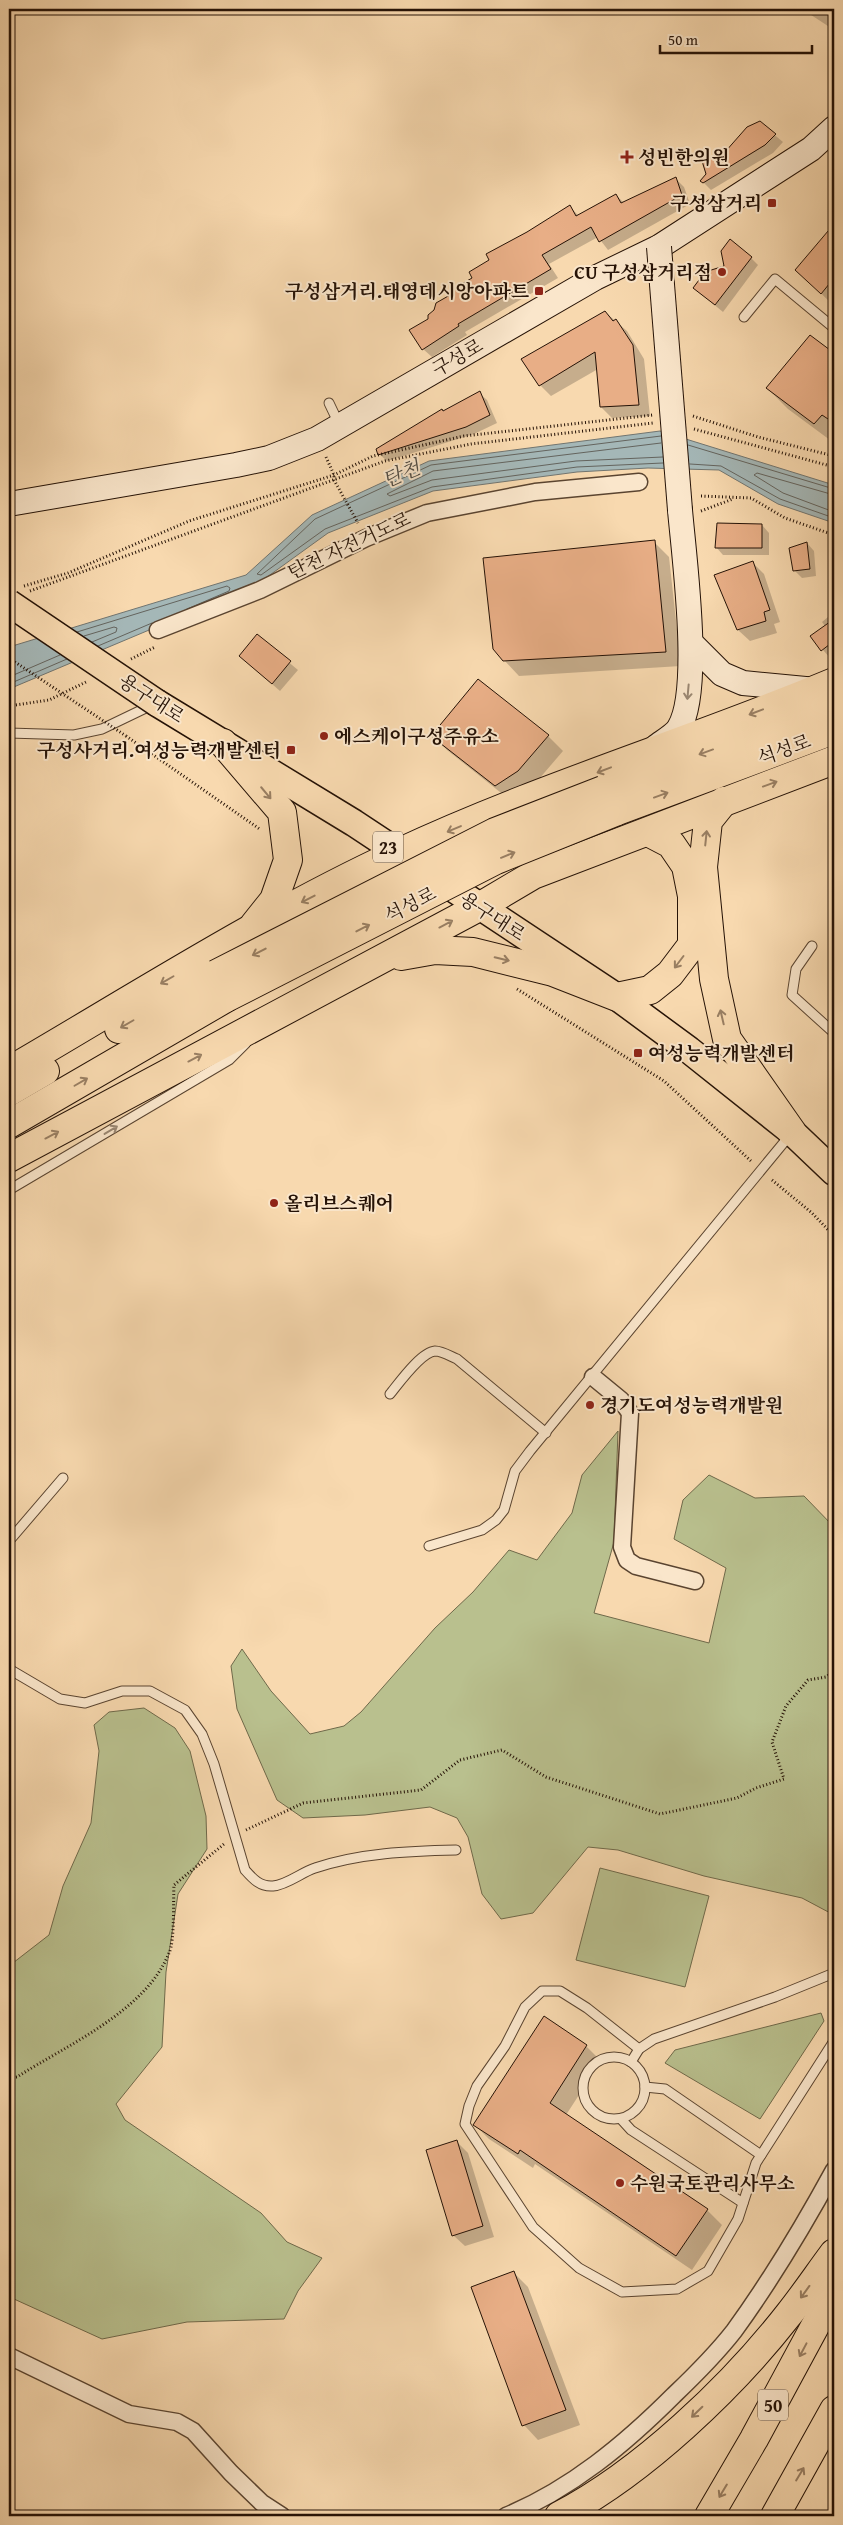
<svg xmlns="http://www.w3.org/2000/svg" width="843" height="2525" viewBox="0 0 843 2525" font-family="'Gentium Book Plus','Noto Serif KR',serif">
  <style>
    .green { fill: #b9c08e; stroke: #6f694a }
    .water { fill: #a4b7b7; stroke: #717570 }
    .shadow { fill: #0003 }
    .lines { fill: none; stroke-linecap: round; stroke-linejoin: round }
    .shore { stroke: #64645e; stroke-width: 1 }
    .building { fill: #e8ae86; stroke: #251206 }
    .lane-casing { stroke: #5a4430; stroke-width: 11 }
    .street-casing { stroke: #5a4430; stroke-width: 19 }
    .secondary-casing { stroke: #251206; stroke-width: 26 }
    .primary-casing { stroke: #251206; stroke-width: 29 }
    .highway-casing { stroke: #251206; stroke-width: 30 }
    .path { stroke: #251206; stroke-width: 3; stroke-dasharray: 1 2.5; stroke-linecap: butt }
    .lane { stroke: #fae6cb; stroke-width: 9 }
    .street { stroke: #fae6cb; stroke-width: 16 }
    .secondary { stroke: #fae6cb; stroke-width: 24 }
    .primary { stroke: #f8d9af; stroke-width: 26 }
    .highway { stroke: #f8d9af; stroke-width: 28 }
    .secondary-bridge-casing { stroke: #251206; stroke-width: 26; stroke-linecap: butt }
    .primary-bridge-casing { stroke: #251206; stroke-width: 29; stroke-linecap: butt }
    .highway-bridge-casing { stroke: #251206; stroke-width: 30; stroke-linecap: butt }
    .path-bridge { stroke: #251206; stroke-width: 3; stroke-dasharray: 1 2.5; stroke-linecap: butt }
    .secondary-bridge { stroke: #fae6cb; stroke-width: 24 }
    .primary-bridge { stroke: #f8d9af; stroke-width: 26 }
    .highway-bridge { stroke: #f8d9af; stroke-width: 28 }
    .oneway { stroke: #9a8772 }
    .oneway2 { stroke: #997f63 }
    .poi-dot { fill: #8f2418; stroke: #fae6cb; stroke-width: 2 }
    .labels { text-anchor: middle; dominant-baseline: central; stroke-width: 4; stroke-linejoin: round; paint-order: stroke }
    .shield { fill: #fae6cb; stroke: #655241; stroke-width: 1 }
    .shield-label { font-size: 18px; font-weight: bold; fill: #251206 }
    .poi-label { font-size: 19px; font-weight: bold; fill: #251206; stroke: #fae6cb; text-anchor: start }
    .street-label { font-size: 19px; fill: #251206; stroke: #fae6cb }
    .water-label { font-size: 20px; font-style: italic; fill: #514c44; stroke: #fae6cb }
  </style>
  <rect width="100%" height="100%" fill="#f8d9af"/>
  <filter id="stains"><feTurbulence type="fractalNoise" baseFrequency=".004" numOctaves="4"/><feColorMatrix values="0 0 0 0 .2 0 0 0 0 .09 0 0 0 0 .02 0 0 0 .5 -.17"/></filter>
  <radialGradient id="worn" r=".72"><stop offset=".6" stop-color="#630" stop-opacity="0"/><stop offset="1" stop-color="#630" stop-opacity=".3"/></radialGradient>
  <g class="green">
    <polygon points="618,1431 614,1542 594,1613 709,1643 726,1568 674,1539 683,1500 709,1475 755,1498 804,1496 834,1527 834,1915 802,1898 704,1876 618,1850 588,1847 533,1913 501,1919 482,1894 468,1837 457,1818 430,1807 365,1815 303,1818 277,1800 237,1709 231,1666 242,1649 271,1691 310,1734 344,1726 361,1712 435,1628 473,1592 509,1550 537,1560 572,1513 582,1475"/>
    <polygon points="144,1708 175,1728 190,1751 206,1816 207,1849 178,1894 166,1972 162,2047 116,2104 125,2120 261,2213 287,2242 322,2258 298,2291 284,2319 187,2322 102,2339 14,2299 9,2298 9,1966 49,1935 63,1886 91,1823 99,1751 94,1725 109,1712"/>
    <polygon points="600,1868 709,1896 685,1987 576,1960"/>
    <polygon points="821,2013 824,2021 760,2119 665,2063 675,2050"/>
  </g>
  <polygon class="water" points="660,431 834,485 834,523 778,504 719,470 648,468 577,472 433,491 328,533 256,585 9,689 9,647 246,575 312,515 429,461"/>
  <g class="shadow">
    <polygon points="693,9 702,9 699,13"/>
    <polygon points="802,9 834,9 834,30"/>
    <polygon points="759,122 783,142 773,153 711,190 702,181 726,153"/>
    <polygon points="675,178 684,187 690,204 608,250 598,237 549,264 558,278 465,332 467,335 432,357 423,349 429,320 452,295 473,278 491,260 527,234 570,207 579,216 616,195 624,203"/>
    <polygon points="834,226 834,306 797,270"/>
    <polygon points="751,258 758,265 723,312 694,288 725,267"/>
    <polygon points="605,312 627,331 644,359 650,416 612,418 601,407 598,369 551,396 540,385"/>
    <polygon points="810,336 834,354 834,443 788,409 767,388"/>
    <polygon points="479,393 487,400 497,423 474,434 387,461 379,454 443,412"/>
    <polygon points="762,525 769,533 769,555 723,555 716,547"/>
    <polygon points="654,542 669,557 681,666 519,676 504,660"/>
    <polygon points="807,543 814,551 816,576 802,578 794,570"/>
    <polygon points="753,563 764,574 780,622 774,624 777,633 750,641 738,630 716,576"/>
    <polygon points="834,612 834,654 830,658 811,636 825,626 822,622"/>
    <polygon points="257,636 298,670 280,691 240,656"/>
    <polygon points="433,736 548,736 563,751 533,786 510,800 447,750"/>
    <polygon points="586,2046 601,2061 566,2115 707,2210 722,2225 692,2270 535,2164 533,2168 489,2139 474,2124"/>
    <polygon points="457,2142 468,2153 494,2237 465,2246 453,2235"/>
    <polygon points="513,2272 528,2287 580,2425 538,2440 524,2425"/>
  </g>
  <g class="lines">
    <g class="shore">
      <polyline points="661,436 431,465 315,519 257,574 261,575 325,529 432,487 577,467 663,463"/>
      <polyline points="661,443 433,471 387,494 390,496 432,480 576,461 663,457"/>
      <polyline points="688,445 834,489"/>
      <polyline points="690,464 721,466 780,499 834,518"/>
      <polyline points="834,495 757,473 754,475 783,493 834,512"/>
      <polyline points="77,632 227,586 230,588 229,591 187,609"/>
      <polyline points="84,636 114,627 117,628 116,632 92,642"/>
      <polyline points="98,646 152,623"/>
      <polyline points="9,677 60,655"/>
      <polyline points="9,684 67,659"/>
    </g>
  </g>
  <g class="building">
    <polygon points="760,121 776,134 765,145 703,183 700,181 706,174 702,161 725,152 747,127"/>
    <polygon points="676,177 682,195 599,242 591,227 542,255 551,269 458,324 459,326 422,350 409,330 428,319 428,315 434,310 436,303 450,295 448,292 472,278 469,272 489,260 486,254 527,232 570,205 576,216 616,194 621,203"/>
    <polygon points="834,224 834,278 821,294 795,270"/>
    <polygon points="730,239 752,257 715,305 693,288 705,272 724,266 721,251"/>
    <polygon points="605,311 613,321 616,319 633,345 639,405 600,407 595,352 539,386 521,359"/>
    <polygon points="810,335 834,353 834,423 822,415 814,424 766,388"/>
    <polygon points="480,391 490,415 466,427 378,455 376,449 442,409 443,411"/>
    <polygon points="717,523 762,524 762,548 715,548"/>
    <polygon points="655,540 666,652 503,661 493,649 483,558"/>
    <polygon points="807,542 810,569 793,571 789,548"/>
    <polygon points="753,561 770,610 764,612 766,621 737,630 714,575"/>
    <polygon points="834,619 834,641 821,651 810,636"/>
    <polygon points="257,634 291,661 272,684 239,656"/>
    <polygon points="478,679 549,735 518,771 495,786 431,736"/>
    <polygon points="544,2016 587,2045 550,2103 708,2209 676,2256 520,2150 518,2154 473,2125"/>
    <polygon points="457,2140 483,2226 452,2236 426,2150"/>
    <polygon points="514,2271 566,2410 522,2426 471,2287"/>
  </g>
  <g class="lines">
    <g class="lane-casing">
      <g id="lane">
        <polyline points="744,317 775,279 834,328"/>
        <polyline points="329,403 339,424"/>
        <polyline points="9,733 74,735 102,729 154,704"/>
        <polyline points="812,946 796,969 792,995 834,1033"/>
        <polyline points="9,1190 229,1060 246,1043"/>
        <path d="M390,1394C399,1383 421,1352 435,1351C442,1351 450,1356 457,1359L546,1433"/>
        <polyline points="9,1541 63,1478"/>
        <polyline points="429,1546 482,1530 496,1520 504,1510 515,1471 530,1451 790,1135"/>
        <path d="M9,1669L60,1699L85,1703L122,1691H150L185,1710L202,1734L214,1764L245,1870C253,1879 260,1887 273,1886C287,1885 302,1872 315,1868C360,1853 409,1851 456,1850"/>
        <polyline points="639,2049 587,2008 560,1991 542,1991 525,2007 505,2046 477,2086 469,2106 465,2124 533,2227 579,2268 622,2292 677,2289 708,2271 738,2219 756,2163 834,2041"/>
        <circle cx="614" cy="2088" r="31"/>
        <polyline points="631,2062 639,2049 654,2039 775,1997 834,1973"/>
        <polyline points="645,2087 665,2089 761,2155"/>
        <polyline points="621,2119 631,2130 743,2203"/>
      </g>
    </g>
    <g class="street-casing">
      <g id="street">
        <polyline points="158,630 260,590 366,538 427,513 535,492 639,482"/>
        <polyline points="593,1377 621,1400 630,1413 622,1547 627,1560 636,1566 695,1581"/>
        <polyline points="9,2356 129,2414 177,2422 193,2431 231,2473 262,2503 282,2516"/>
        <path d="M506,2516C571,2489 625,2444 674,2395C695,2375 716,2354 734,2331C771,2280 804,2225 834,2170"/>
      </g>
    </g>
    <g class="secondary-casing">
      <g id="secondary">
        <polyline points="9,504 236,465 269,458 317,439 595,278 659,247 811,149 834,128"/>
        <polyline points="691,643 722,674 743,683 816,690"/>
        <path d="M656,747C662,742 675,735 679,728C702,690 684,557 680,510"/>
      </g>
    </g>
    <g class="primary-casing">
      <polyline id="primary" points="157,703 354,823 617,997 689,1050 792,1132 834,1172"/>
    </g>
    <g class="highway-casing">
      <g id="highway">
        <polyline points="223,743 282,812 288,860 274,900 254,925"/>
        <polyline points="617,785 834,706"/>
        <polyline points="724,801 708,821 703,867 714,979 727,1039 792,1132"/>
        <polyline points="615,812 834,730"/>
        <polyline points="401,956 435,950 473,952 553,972 617,997 650,990 670,974 692,945 692,896 686,866 671,844 648,832"/>
        <polyline points="119,1029 216,974"/>
        <path d="M9,1071C136,997 264,915 398,853C539,787 690,742 834,682"/>
        <polyline points="9,1092 45,1071"/>
        <polyline points="9,1124 226,998"/>
        <polyline points="9,1158 479,907 533,875 834,760"/>
        <path d="M559,2516C642,2473 732,2387 789,2314C805,2294 819,2273 834,2253"/>
        <polyline points="709,2516 754,2439 834,2291"/>
        <polyline points="775,2516 834,2410"/>
      </g>
    </g>
    <g class="path">
      <polyline points="693,416 758,437 834,456"/>
      <polyline points="694,429 834,467"/>
      <polyline points="326,457 334,475 334,480 358,523"/>
      <polyline points="701,496 751,498 785,518 834,535"/>
      <polyline points="701,511 733,499"/>
      <polyline points="24,586 68,573 189,521 334,475 373,456 464,436 653,415"/>
      <polyline points="30,591 385,461 471,444 653,423"/>
      <polyline points="131,659 155,647"/>
      <polyline points="9,706 49,700 86,682"/>
      <polyline points="126,736 261,830"/>
      <polyline points="517,989 664,1081 751,1161"/>
      <polyline points="772,1180 812,1213 834,1236"/>
      <polyline points="246,1830 303,1803 421,1790 460,1760 502,1750 546,1777 660,1814 737,1798 756,1788 784,1779 772,1742 786,1706 808,1680 826,1677 834,1671"/>
      <path d="M9,2078L17,2077C67,2045 146,2011 169,1953C175,1941 173,1900 174,1885L224,1844"/>
    </g>
    <use href="#lane" class="lane"/>
    <use href="#street" class="street"/>
    <use href="#secondary" class="secondary"/>
    <use href="#primary" class="primary"/>
    <use href="#highway" class="highway"/>
    <g class="secondary-bridge-casing">
      <polyline id="secondary-bridge" points="659,247 680,510"/>
    </g>
    <g class="primary-bridge-casing">
      <polyline id="primary-bridge" points="9,603 157,703"/>
    </g>
    <g class="highway-bridge-casing">
      <g id="highway-bridge">
        <polyline points="216,974 495,832 603,790"/>
        <polyline points="226,998 496,860 615,812"/>
      </g>
    </g>
    <polyline class="path-bridge" points="9,658 126,736"/>
    <use href="#secondary-bridge" class="secondary-bridge"/>
    <use href="#primary-bridge" class="primary-bridge"/>
    <use href="#highway-bridge" class="highway-bridge"/>
  </g>
  <defs><path id="oneway-shaft" d="M-6 0H5M1.5-3L5.5 0L1.5 3" fill="none" stroke-width="1.6" stroke-linecap="round" stroke-linejoin="round" transform="scale(1.25)"/></defs>
  <g class="oneway">
    <use href="#oneway-shaft" transform="translate(688 692) rotate(95)"/>
    <use href="#oneway-shaft" transform="translate(111 1130) rotate(-31)"/>
  </g>
  <g class="oneway2">
    <use href="#oneway-shaft" transform="translate(756 712) rotate(159)"/>
    <use href="#oneway-shaft" transform="translate(706 752) rotate(160)"/>
    <use href="#oneway-shaft" transform="translate(604 770) rotate(159)"/>
    <use href="#oneway-shaft" transform="translate(770 784) rotate(-20)"/>
    <use href="#oneway-shaft" transform="translate(266 793) rotate(50)"/>
    <use href="#oneway-shaft" transform="translate(661 795) rotate(-20)"/>
    <use href="#oneway-shaft" transform="translate(454 829) rotate(157)"/>
    <use href="#oneway-shaft" transform="translate(706 838) rotate(-84)"/>
    <use href="#oneway-shaft" transform="translate(508 855) rotate(-22)"/>
    <use href="#oneway-shaft" transform="translate(308 899) rotate(153)"/>
    <use href="#oneway-shaft" transform="translate(446 924) rotate(-28)"/>
    <use href="#oneway-shaft" transform="translate(363 928) rotate(-27)"/>
    <use href="#oneway-shaft" transform="translate(259 952) rotate(153)"/>
    <use href="#oneway-shaft" transform="translate(502 959) rotate(13)"/>
    <use href="#oneway-shaft" transform="translate(679 962) rotate(127)"/>
    <use href="#oneway-shaft" transform="translate(167 980) rotate(150)"/>
    <use href="#oneway-shaft" transform="translate(722 1017) rotate(-103)"/>
    <use href="#oneway-shaft" transform="translate(127 1024) rotate(150)"/>
    <use href="#oneway-shaft" transform="translate(195 1058) rotate(-28)"/>
    <use href="#oneway-shaft" transform="translate(81 1082) rotate(-30)"/>
    <use href="#oneway-shaft" transform="translate(52 1135) rotate(-28)"/>
    <use href="#oneway-shaft" transform="translate(805 2292) rotate(126)"/>
    <use href="#oneway-shaft" transform="translate(803 2350) rotate(118)"/>
    <use href="#oneway-shaft" transform="translate(697 2412) rotate(136)"/>
    <use href="#oneway-shaft" transform="translate(800 2474) rotate(-59)"/>
    <use href="#oneway-shaft" transform="translate(723 2491) rotate(121)"/>
  </g>
  <g class="poi-dot">
    <path d="M624.5 149.5h5v5h5v5h-5v5h-5v-5h-5v-5h5z"/>
    <rect x="767" y="198" width="10" height="10" rx="2.5"/>
    <circle cx="722" cy="272" r="5"/>
    <rect x="534" y="286" width="10" height="10" rx="2.5"/>
    <circle cx="324" cy="736" r="5"/>
    <rect x="286" y="745" width="10" height="10" rx="2.5"/>
    <rect x="633" y="1048" width="10" height="10" rx="2.5"/>
    <circle cx="274" cy="1203" r="5"/>
    <circle cx="590" cy="1405" r="5"/>
    <circle cx="620" cy="2183" r="5"/>
  </g>
  <g class="labels">
    <g class="shield">
      <rect x="373" y="831.5" width="30" height="31" rx="4"/>
      <rect x="758" y="2389.5" width="30" height="31" rx="4"/>
    </g>
    <g class="shield-label">
      <text x="388" y="847">23</text>
      <text x="773" y="2405">50</text>
    </g>
    <g class="poi-label">
      <text x="638" y="157">성빈한의원</text>
      <text x="762" y="203" text-anchor="end">구성삼거리</text>
      <text x="712" y="272" text-anchor="end">CU 구성삼거리점</text>
      <text x="529" y="291" text-anchor="end">구성삼거리.태영데시앙아파트</text>
      <text x="334" y="736">에스케이구성주유소</text>
      <text x="281" y="750" text-anchor="end">구성사거리.여성능력개발센터</text>
      <text x="648" y="1053">여성능력개발센터</text>
      <text x="284" y="1203">올리브스퀘어</text>
      <text x="600" y="1405">경기도여성능력개발원</text>
      <text x="630" y="2183">수원국토관리사무소</text>
    </g>
    <g class="street-label">
      <text transform="translate(457 357) rotate(-30)">구성로</text>
      <text transform="translate(349 545) rotate(-25)">탄천 자전거도로</text>
      <text transform="translate(152 698) rotate(33)">용구대로</text>
      <text transform="translate(784 749) rotate(-20)">석성로</text>
      <text transform="translate(410 904) rotate(-27)">석성로</text>
      <text transform="translate(493 916) rotate(33)">용구대로</text>
    </g>
    <g class="water-label">
      <text transform="translate(401 473) rotate(-23)">탄천</text>
    </g>
  </g>
  <rect width="843" height="2525" fill="none" stroke="#f8d9af" stroke-width="30"/>
  <rect x="10" y="10" width="823" height="2505" fill="none" stroke="#251206" stroke-width="2.5"/>
  <rect x="15" y="15" width="813" height="2495" fill="none" stroke="#251206"/>
  <path d="M660 45v8h152v-8" fill="none" stroke="#251206" stroke-width="2.5"/>
  <text x="668" y="45" font-size="15" fill="#251206" stroke="#fae6cb" stroke-width="4" paint-order="stroke">50 m</text>
  <rect width="100%" height="100%" filter="url(#stains)"/>
  <rect width="100%" height="100%" fill="url(#worn)"/>
</svg>
